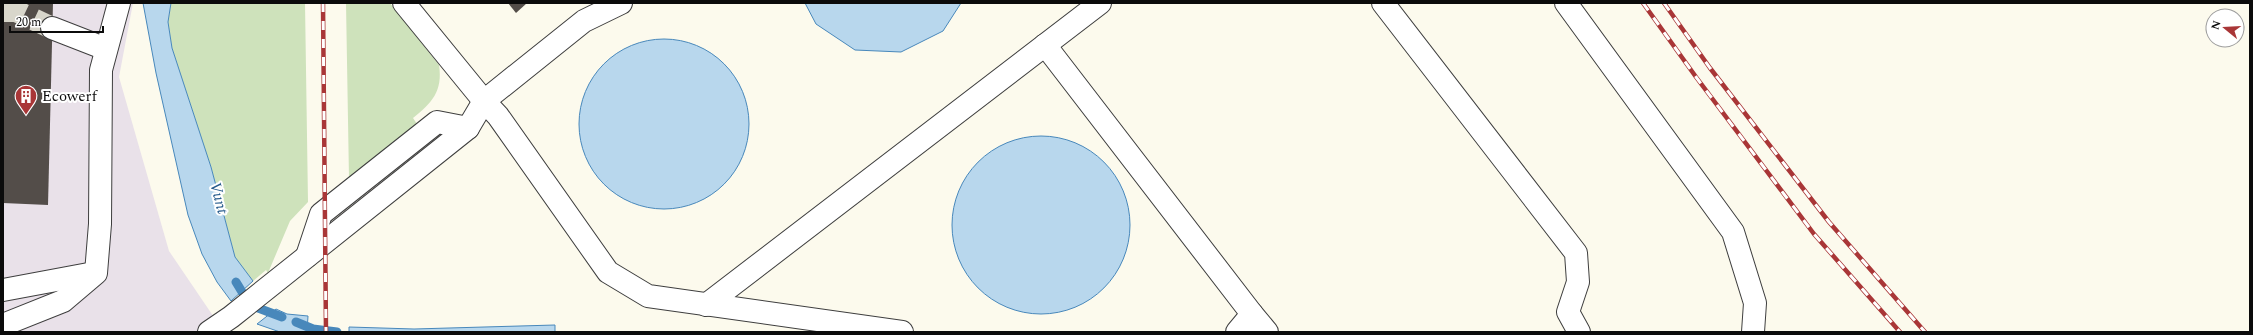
<svg xmlns="http://www.w3.org/2000/svg" width="2253" height="335" viewBox="0 0 2253 335" font-family="Spectral,serif">
  <style>
    .industrial { fill: #e9e1e9 }
    .green { fill: #cee2bb }
    .water { fill: #b8d7ed; stroke: #4888bb }
    .lines { fill: none; stroke-linecap: round; stroke-linejoin: round }
    .stream { stroke: #4888bb; stroke-width: 9 }
    .building { fill: #534d49 }
    .minor-tunnel { stroke: #d8d6cb; stroke-width: 22; stroke-dasharray: 22 11; stroke-linecap: butt }
    .minor-casing { stroke: #3e3e3e; stroke-width: 24 }
    .minor { stroke: #fff; stroke-width: 22 }
    .rail-casing { stroke: #a93637; stroke-width: 4.5 }
    .rail { stroke: #fff; stroke-width: 3; stroke-dasharray: 9; stroke-linecap: butt }
    .labels { text-anchor: middle; dominant-baseline: central; stroke-width: 4; stroke-linejoin: round; paint-order: stroke }
    .poi-label { font-size: 15px; fill: #0b0b0b; stroke: #fff; text-anchor: start }
    .water-label { font-size: 16px; font-style: italic; fill: #265b8c; stroke: #fff }
  </style>
  <rect width="100%" height="100%" fill="#fcfaed"/>
  <polygon class="industrial" points="3,3 133,3 119,77 169,251 224,332 3,332"/>
  <g class="green">
    <polygon points="305,3 308,202 290,221 268,273 266,270 253,281 235,257 211,167 172,48 168,22 171,4"/>
    <path d="M346,3H390L439,65C443,91 432,103 413,118L417,124L349,179Z"/>
  </g>
  <g class="water">
    <polygon points="143,3 171,3 168,22 172,48 211,167 235,257 253,281 231,301 217,282 202,254 188,215 156,73"/>
    <polygon points="805,3 961,3 943,31 901,52 855,50 816,24"/>
    <circle cx="664" cy="124" r="85"/>
    <circle cx="1041" cy="225" r="89"/>
    <polygon points="276,309 287,314 308,316 307,332 280,332 257,324"/>
    <polygon points="555,325 555,332 349,332 349,327 414,329"/>
  </g>
  <g class="lines">
    <g class="stream">
      <polyline points="236,282 250,305 282,317"/>
      <polyline points="296,322 313,329 337,332"/>
    </g>
  </g>
  <g class="building">
    <polygon points="3,3 53,3 48,205 3,203"/>
    <polygon points="508,3 527,3 516,13"/>
  </g>
  <g class="lines">
    <polyline class="minor-tunnel" points="3,11 16,11 52,28"/>
    <g class="minor-casing">
      <g id="minor">
        <polyline points="404,3 484,101 584,21 621,3"/>
        <polyline points="1383,3 1576,253 1578,282 1568,312 1579,332"/>
        <polyline points="1566,3 1733,232 1755,303 1753,332"/>
        <polyline points="52,28 106,49"/>
        <polyline points="1045,45 1252,314 1237,332"/>
        <polyline points="307,256 321,214 437,122 468,128"/>
        <polyline points="3,290 94,273"/>
        <polyline points="706,305 1100,3"/>
        <polyline points="1252,314 1267,332"/>
        <polyline points="3,325 63,301 96,273 100,224 101,70 119,3"/>
        <polyline points="209,332 231,317 468,128 484,101 498,116 608,272 648,296 902,332"/>
      </g>
    </g>
    <use href="#minor" class="minor"/>
    <g class="rail-casing">
      <g id="rail">
        <polyline points="323,3 326,332"/>
        <polyline points="1643,3 1696,77 1814,234 1900,332"/>
        <polyline points="1664,3 1710,68 1829,222 1925,332"/>
      </g>
    </g>
    <use href="#rail" class="rail"/>
  </g>
  <defs>
    <g id="building-pin" transform="scale(1.15)"><path d="M0 17L-7.5 6A9.5 9.5 0 1 1 7.5 6Z" fill="#a93637" stroke="#fff"/><path d="M-4-6H4V6H1V3H-1V6H-4ZM-2.5-4.3h1.7v1.8h-1.7ZM.8-4.3h1.7v1.8H.8ZM-2.5-1h1.7V.8h-1.7ZM.8-1h1.7V.8H.8Z" fill="#fff"/></g>
  </defs>
  <g fill-rule="evenodd">
    <use href="#building-pin" x="26" y="96"/>
  </g>
  <g class="labels">
    <g class="poi-label">
      <text x="42" y="96">Ecowerf</text>
    </g>
    <g class="water-label">
      <text transform="translate(219 198) rotate(75)">Vunt</text>
    </g>
  </g>
  <rect width="2253" height="335" fill="none" stroke="#0b0b0b" stroke-width="8"/>
  <g transform="translate(2225 28) rotate(288)"><circle r="19" fill="#ffffff" stroke="#9d9d9d"/>
  <path d="M0-3L7 15L0 10L-7 15Z" fill="#a93637"/>
  <text y="-6" font-size="11" font-weight="bold" text-anchor="middle" fill="#0b0b0b">N</text>
  </g>
  <path d="M10 26v6h93v-6" fill="none" stroke="#0b0b0b" stroke-width="2"/>
  <text x="16" y="26" font-size="12" fill="#0b0b0b" stroke="#ffffff" stroke-width="3" paint-order="stroke">20 m</text>
</svg>
